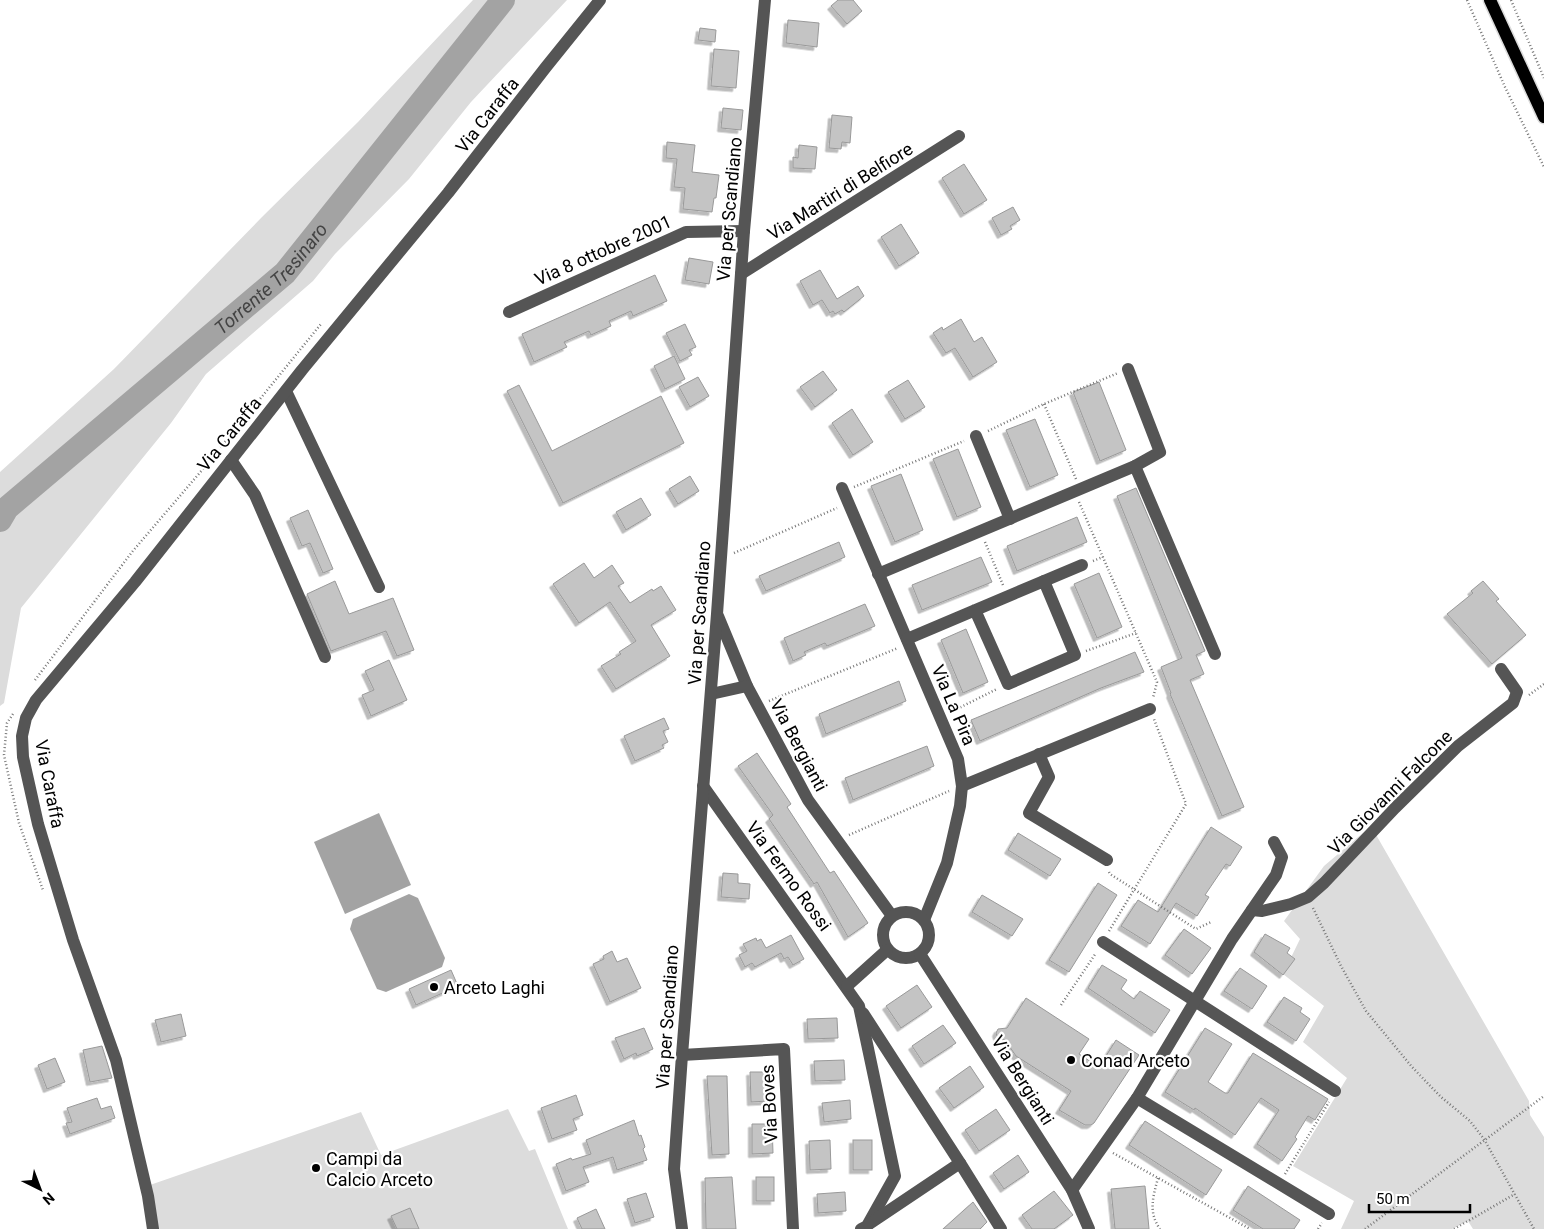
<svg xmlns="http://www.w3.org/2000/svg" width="1544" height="1229" viewBox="0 0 1544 1229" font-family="Roboto,sans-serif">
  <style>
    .green { fill: #dcdcdc }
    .water { fill: #a3a3a3 }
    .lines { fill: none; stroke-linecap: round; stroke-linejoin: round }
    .river { stroke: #a3a3a3; stroke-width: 24 }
    .building { fill: #c4c4c4; stroke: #999; filter: url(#shadow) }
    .major-casing { stroke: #dbdbdb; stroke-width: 15 }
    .path { stroke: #777; stroke-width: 2.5; stroke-dasharray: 1 2.5; stroke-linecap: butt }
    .minor { stroke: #555; stroke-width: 12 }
    .major { stroke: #000; stroke-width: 12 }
    .poi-dot { fill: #000; stroke: #fff; stroke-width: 2 }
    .labels { text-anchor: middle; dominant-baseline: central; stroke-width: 4.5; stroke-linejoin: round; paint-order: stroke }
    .street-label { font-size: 18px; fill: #000; stroke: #fff }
    .poi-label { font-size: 18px; fill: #000; stroke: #fff; text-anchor: start }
    .water-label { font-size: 19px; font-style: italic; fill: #444; stroke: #fff }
  </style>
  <defs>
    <filter id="shadow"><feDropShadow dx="-3.5" dy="3.5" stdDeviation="0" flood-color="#0004"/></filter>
  </defs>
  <rect width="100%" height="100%" fill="#fff"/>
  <g class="green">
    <polygon points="473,0 567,0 471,102 409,179 335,254 313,281 206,374 171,423 21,608 4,703 0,706 0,472 114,369 262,217 358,122"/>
    <polygon points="1371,826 1529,1101 1530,1115 1544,1137 1544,1229 1473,1229 1468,1221 1452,1229 1341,1229 1354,1201 1293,1166 1347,1078 1303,1042 1324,1006 1283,974 1300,939 1284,921 1324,866"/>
    <polygon points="508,1109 529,1151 535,1149 568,1229 157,1229 150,1185 361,1112 381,1155"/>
  </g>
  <g class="water">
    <polygon points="379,813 411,885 345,914 314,842"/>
    <polygon points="409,894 418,898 445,958 442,967 386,992 377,989 350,929 353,919"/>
  </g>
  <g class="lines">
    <path class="river" id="s1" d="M0,520L7,508L285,273L503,0"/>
  </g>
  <g class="building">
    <polygon points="838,0 853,0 862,11 847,24 831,6"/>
    <polygon points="788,20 819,23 817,47 786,43"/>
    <polygon points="700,28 716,30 715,42 698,40"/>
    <polygon points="714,49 739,51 736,88 711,86"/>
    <polygon points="723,108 743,110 741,130 721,128"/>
    <polygon points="832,115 852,117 850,143 842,142 841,149 829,148"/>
    <polygon points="667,142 695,145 692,172 719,175 716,198 714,198 712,212 683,209 685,188 674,187 677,159 666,158"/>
    <polygon points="799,145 817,147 815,169 793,168 793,157 798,158"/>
    <polygon points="964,164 987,200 964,214 942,178"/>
    <polygon points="1013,207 1020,220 1010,226 1012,229 1001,235 992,218"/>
    <polygon points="901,224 919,253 899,266 881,237"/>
    <polygon points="689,258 713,262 709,284 685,280"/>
    <polygon points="820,270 837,299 858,286 864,296 844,312 842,310 835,314 833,311 830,313 822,300 813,305 800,281"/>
    <polygon points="655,275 667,301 633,316 631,311 609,321 611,326 591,335 589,331 564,342 567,347 534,362 522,334"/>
    <polygon points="961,319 974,342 982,337 997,362 973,377 955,348 946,353 933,333 942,327 943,330"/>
    <polygon points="685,324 696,347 689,350 692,355 680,361 666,333"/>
    <polygon points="674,356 685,379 665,389 654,366"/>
    <polygon points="823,371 837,390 815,407 800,387"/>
    <polygon points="698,377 709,396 690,407 679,387"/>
    <polygon points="908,380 925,407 905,419 888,392"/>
    <polygon points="1099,382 1126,450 1100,461 1073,392"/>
    <polygon points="519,385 552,451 661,396 684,443 563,503 507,391"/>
    <polygon points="852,409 873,442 853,455 832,423"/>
    <polygon points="1035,419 1058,475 1030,487 1006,430"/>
    <polygon points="958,449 981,507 957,517 933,459"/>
    <polygon points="901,474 923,530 895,542 871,486"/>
    <polygon points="690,476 699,491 678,504 669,489"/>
    <polygon points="1136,488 1205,651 1196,655 1204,674 1190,680 1244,807 1222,816 1170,694 1171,693 1161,667 1182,658 1117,496"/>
    <polygon points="641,498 651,515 626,530 616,512"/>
    <polygon points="308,510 333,569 323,573 310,543 302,546 290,518"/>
    <polygon points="1077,517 1087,542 1017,571 1007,546"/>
    <polygon points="839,542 845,557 766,591 759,576"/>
    <polygon points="981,557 992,582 922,610 912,585"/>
    <polygon points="584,563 594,578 612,565 624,583 618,586 630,603 652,589 653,591 661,586 676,610 651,625 670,656 616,689 601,666 621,654 619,652 636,641 610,602 579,623 553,584"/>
    <polygon points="1099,573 1122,627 1097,638 1074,584"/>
    <polygon points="335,581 349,614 393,598 414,650 397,656 386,631 331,651 307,594"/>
    <polygon points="1483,581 1499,599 1496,601 1526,635 1492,664 1447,614 1473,593 1471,591"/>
    <polygon points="865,604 875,626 827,646 825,643 804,652 806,655 793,661 784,638"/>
    <polygon points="966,629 988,682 963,693 941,640"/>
    <polygon points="1135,652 1144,672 1101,688 980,741 971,720"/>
    <polygon points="389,660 407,700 371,716 362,695 374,690 365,671"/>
    <polygon points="899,681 906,701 826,734 819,714"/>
    <polygon points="664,718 669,729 663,731 668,742 662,745 664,748 635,761 624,736"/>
    <polygon points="927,746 934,766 853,800 845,778"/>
    <polygon points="757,753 791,804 787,807 830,873 834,871 868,923 848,937 817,882 814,884 769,819 773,815 738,766"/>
    <polygon points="1211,827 1242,847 1230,866 1226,864 1205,895 1209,897 1197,916 1176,903 1150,944 1121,926 1138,900 1158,912"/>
    <polygon points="1018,833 1061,859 1050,876 1008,850"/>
    <polygon points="723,873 738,874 738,883 750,884 749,899 721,897"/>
    <polygon points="1098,883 1117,895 1069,972 1049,960"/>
    <polygon points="982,895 1023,919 1012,936 972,912"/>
    <polygon points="1184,929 1211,948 1192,974 1165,955"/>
    <polygon points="1265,934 1290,948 1287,953 1295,959 1283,975 1254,952"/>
    <polygon points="791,935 804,959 793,965 788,957 784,959 781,953 755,967 752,963 745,967 739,955 747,951 743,944 756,938 757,941 761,939 766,948"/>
    <polygon points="612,951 617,962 627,958 641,988 610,1002 593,964 604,959 603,956"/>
    <polygon points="1102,965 1127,980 1121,989 1134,999 1140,991 1170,1010 1155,1033 1088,988"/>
    <polygon points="1240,968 1267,986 1252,1009 1224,991"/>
    <polygon points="451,970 458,986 416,1005 409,989"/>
    <polygon points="917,985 932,1007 901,1028 886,1006"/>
    <polygon points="1284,997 1302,1008 1300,1012 1310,1019 1296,1041 1267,1022"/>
    <polygon points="1026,998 1089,1039 1079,1054 1099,1067 1116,1040 1139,1055 1094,1123 1091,1125 1085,1125 1059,1110 1071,1091 1016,1056 1005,1040 999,1039 997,1036 996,1033 998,1029 1007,1028"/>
    <polygon points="181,1014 186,1036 161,1042 155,1020"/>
    <polygon points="837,1018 838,1038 808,1039 807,1019"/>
    <polygon points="943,1025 956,1043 924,1064 912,1046"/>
    <polygon points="644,1028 653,1049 637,1056 636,1053 624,1059 615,1038"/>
    <polygon points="1205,1028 1232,1044 1208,1082 1225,1093 1228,1093 1253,1053 1328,1099 1315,1120 1308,1116 1295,1137 1297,1139 1282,1161 1257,1144 1279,1110 1261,1098 1235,1135 1195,1108 1194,1110 1165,1092"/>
    <polygon points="102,1046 112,1078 90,1082 83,1050"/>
    <polygon points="55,1058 65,1082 47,1089 38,1065"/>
    <polygon points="844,1060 845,1080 815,1081 814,1061"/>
    <polygon points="970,1066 984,1087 954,1108 939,1088"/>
    <polygon points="750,1072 768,1072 769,1101 751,1102"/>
    <polygon points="707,1076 727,1076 729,1154 712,1155"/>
    <polygon points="576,1095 583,1115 573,1119 577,1130 552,1139 541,1108"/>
    <polygon points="97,1098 101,1109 111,1106 115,1118 70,1134 66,1123 72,1122 67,1108"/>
    <polygon points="850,1100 851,1119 824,1122 822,1103"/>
    <polygon points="996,1109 1010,1130 979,1151 965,1130"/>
    <polygon points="634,1120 639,1136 641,1135 645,1147 643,1149 647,1160 617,1170 613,1157 583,1167 589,1182 566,1191 556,1164 571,1158 572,1160 591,1154 586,1140"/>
    <polygon points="1145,1121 1222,1170 1206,1195 1129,1145"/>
    <polygon points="752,1124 772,1124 773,1153 752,1154"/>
    <polygon points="830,1140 831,1169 810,1170 809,1141"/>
    <rect x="853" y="1140" width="19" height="30"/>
    <polygon points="1018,1155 1029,1172 1004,1189 993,1173"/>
    <polygon points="732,1177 736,1229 706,1229 705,1178"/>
    <rect x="756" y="1177" width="18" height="24"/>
    <polygon points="1145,1186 1149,1229 1115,1229 1111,1189"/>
    <polygon points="1248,1186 1300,1220 1294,1229 1263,1229 1233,1210"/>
    <polygon points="1054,1191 1073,1215 1054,1229 1032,1229 1022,1215"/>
    <polygon points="845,1192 846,1211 818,1213 817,1194"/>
    <polygon points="646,1193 654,1217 635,1223 627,1199"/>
    <polygon points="973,1202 987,1222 980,1229 943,1229"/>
    <polygon points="410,1208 419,1229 397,1229 391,1216"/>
    <polygon points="596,1209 605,1229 582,1229 577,1218"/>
  </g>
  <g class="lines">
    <g class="major-casing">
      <polyline id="major" points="1490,0 1544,117"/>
    </g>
    <g class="path">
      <polyline points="1467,0 1505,87 1544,167"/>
      <polyline points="1511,0 1544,78"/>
      <polyline points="1044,404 1076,479"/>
      <polyline points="988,431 1044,404 1118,373"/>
      <polyline points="854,487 964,441"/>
      <polyline points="1079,502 1157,682 1153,698"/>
      <polyline points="985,542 1003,585"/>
      <polyline points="734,553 837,508"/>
      <polyline points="1093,561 1103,557"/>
      <polyline points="1086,651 1136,633"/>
      <polyline points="35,680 132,552 203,469 321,324"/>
      <polyline points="1529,695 1544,684"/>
      <polyline points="769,701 898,648"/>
      <polyline points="951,712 997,689"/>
      <polyline points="13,714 7,723 4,755 19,823 43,890"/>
      <polyline points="849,835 949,791"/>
      <polyline points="1109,872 1110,874 1196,929 1211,922"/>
      <polyline points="1313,908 1341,966 1366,1011 1412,1067 1441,1097 1470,1121 1484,1139 1534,1229"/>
      <polyline points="1109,931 1186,804 1154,719"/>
      <polyline points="1061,1005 1096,953"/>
      <polyline points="1113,1153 1250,1229"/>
      <polyline points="1285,1174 1329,1102"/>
      <path d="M1158,1178C1153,1197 1148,1212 1160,1229"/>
      <polyline points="1318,1229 1322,1223"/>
      <polyline points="1365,1229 1544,1096"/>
      <polyline points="1454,1229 1515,1194"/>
    </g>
    <g class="minor">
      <polyline points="741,274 959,136"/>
      <polyline points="509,312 686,232 744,231"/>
      <polyline points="286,391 379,587"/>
      <polyline points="976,436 1010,519"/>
      <polyline points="231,460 255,495 325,657"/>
      <polyline points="1135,466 1215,654"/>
      <polyline points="842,488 958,759 962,786 960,806 947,863 924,920"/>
      <polyline points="878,574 1135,466 1160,452 1128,369"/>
      <polyline points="1044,581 1082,565"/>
      <polyline points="718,616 747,686 808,800 892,916"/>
      <polyline points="907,639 1044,581 1075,655 1008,684 975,610"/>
      <polyline points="711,694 747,686"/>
      <polyline points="1039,754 1049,777 1029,813 1107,860"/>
      <polyline points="703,786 859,1006 895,1176 867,1226 861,1229"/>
      <polyline points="962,786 1150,709"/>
      <polyline points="1252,910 1262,911 1291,904 1308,897 1324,883 1395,808 1458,746 1513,703 1517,692 1501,669"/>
      <circle cx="906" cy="935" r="23"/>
      <polyline points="1103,942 1335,1091"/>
      <polyline points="920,954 1072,1190 1089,1229"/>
      <polyline points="847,986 887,950"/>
      <polyline points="863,1013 960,1163 869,1224"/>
      <polyline points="682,1055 784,1049 793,1229"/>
      <polyline points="1137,1098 1329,1214"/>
      <polyline points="960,1163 1001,1229"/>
      <polyline points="1072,1190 1137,1098 1232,939 1276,875 1282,857 1274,842"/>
      <polyline points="153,1229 148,1196 116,1060 73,940 38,824 23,757 22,736 26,718 36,700 135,582 302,370 448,193 546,67 600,0"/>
      <polyline points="682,1229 674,1169 682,1055 717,614 744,231 765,0"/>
    </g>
    <use href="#major" class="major"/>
  </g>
  <g class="poi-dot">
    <circle cx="434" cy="987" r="5"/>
    <circle cx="1071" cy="1060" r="5"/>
    <circle cx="316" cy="1168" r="5"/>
  </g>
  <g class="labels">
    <g class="street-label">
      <text transform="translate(487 115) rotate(-52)">Via Caraffa</text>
      <text transform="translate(840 191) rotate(-32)">Via Martiri di Belfiore</text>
      <text transform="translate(729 209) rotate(-85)">Via per Scandiano</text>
      <text transform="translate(603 250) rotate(-24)">Via 8 ottobre 2001</text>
      <text transform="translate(229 434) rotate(-51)">Via Caraffa</text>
      <text transform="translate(699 613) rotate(-86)">Via per Scandiano</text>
      <text transform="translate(954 705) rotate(67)">Via La Pira</text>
      <text transform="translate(799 745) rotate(62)">Via Bergianti</text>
      <text transform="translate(50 784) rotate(79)">Via Caraffa</text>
      <text transform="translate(1390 792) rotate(-45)">Via Giovanni Falcone</text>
      <text transform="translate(789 876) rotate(54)">Via Fermo Rossi</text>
      <text transform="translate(667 1017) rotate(-86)">Via per Scandiano</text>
      <text transform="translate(1023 1080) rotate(58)">Via Bergianti</text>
      <text transform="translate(769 1104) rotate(-93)">Via Boves</text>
    </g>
    <g class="poi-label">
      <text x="444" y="987">Arceto Laghi</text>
      <text x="1081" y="1060">Conad Arceto</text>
      <text x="326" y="1158">Campi da<tspan x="326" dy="21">Calcio Arceto</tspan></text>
    </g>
    <g class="water-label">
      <text stroke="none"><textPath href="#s1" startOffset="364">Torrente Tresinaro</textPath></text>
    </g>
  </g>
  <g transform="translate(40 1189) rotate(138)" stroke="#ffffff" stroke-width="4" paint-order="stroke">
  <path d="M0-4L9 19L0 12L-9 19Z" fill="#000000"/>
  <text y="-8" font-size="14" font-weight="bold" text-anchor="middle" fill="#000000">N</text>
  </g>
  <path d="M1369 1204v8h101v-8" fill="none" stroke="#000000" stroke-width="2.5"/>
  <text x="1376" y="1204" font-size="15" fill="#000000" stroke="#ffffff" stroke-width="4" paint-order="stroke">50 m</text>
</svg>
